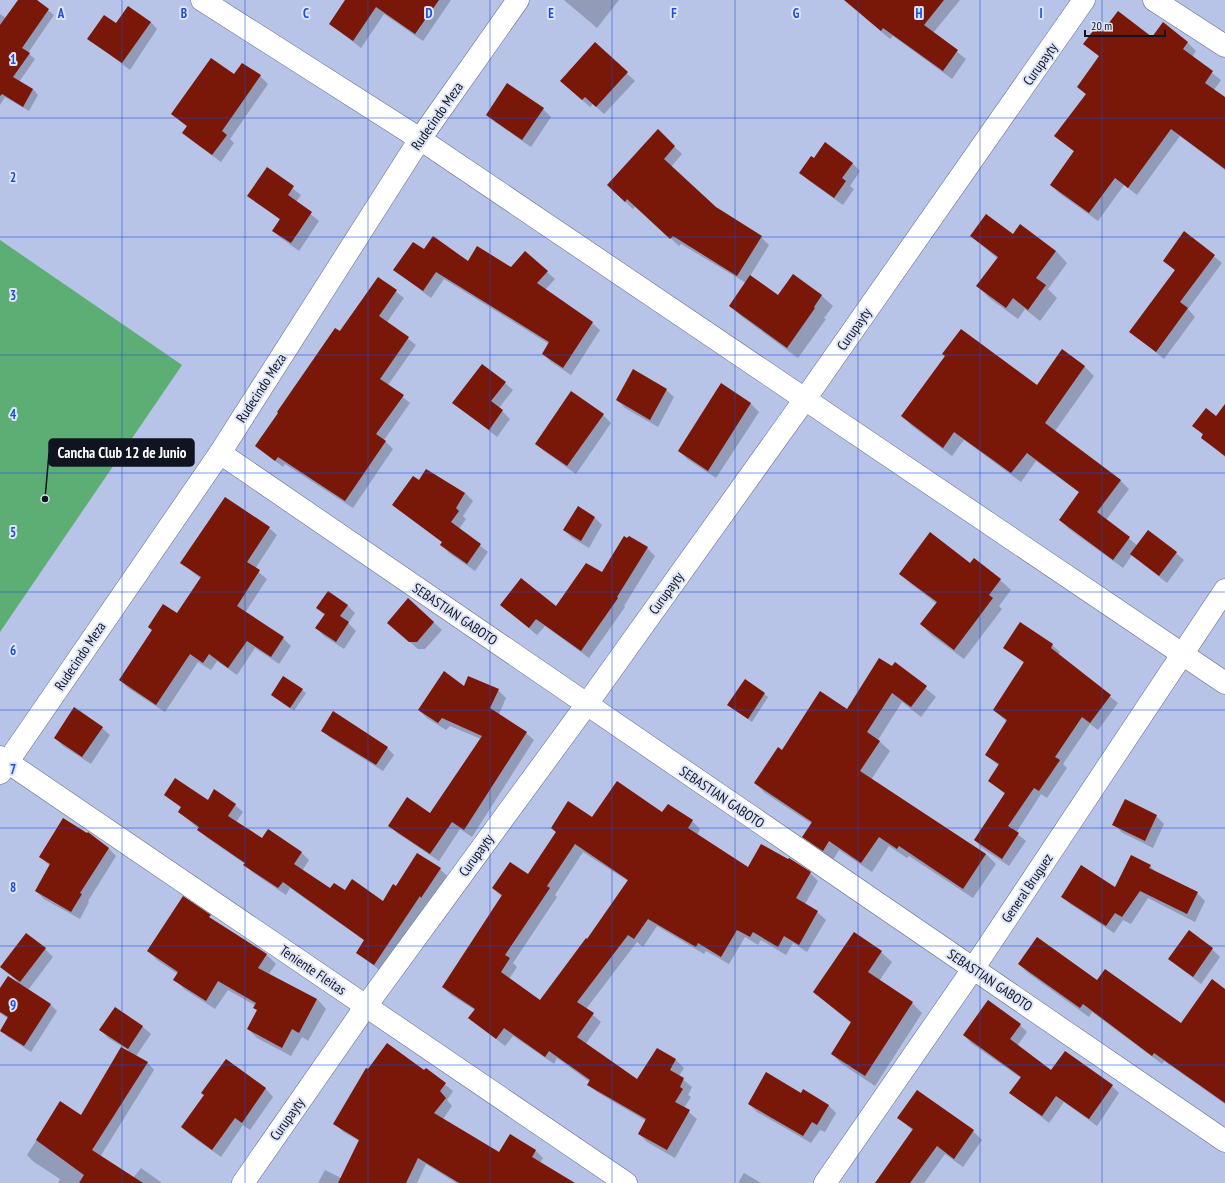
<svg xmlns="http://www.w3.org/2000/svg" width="1225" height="1183" viewBox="0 0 1225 1183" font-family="'PT Sans Narrow',sans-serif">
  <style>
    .green { fill: #5dae74 }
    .shadow { fill: #0003; fill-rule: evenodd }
    .building { fill: #791708; fill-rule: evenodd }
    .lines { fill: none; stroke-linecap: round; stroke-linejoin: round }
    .street-casing { stroke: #636d8e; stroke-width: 23 }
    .street { stroke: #fff; stroke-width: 22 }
    .grid { fill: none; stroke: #1d4ed8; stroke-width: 1; stroke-opacity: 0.55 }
    .labels { text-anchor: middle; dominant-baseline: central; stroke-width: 4; stroke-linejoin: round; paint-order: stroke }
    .street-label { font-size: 14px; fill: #101420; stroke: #dee4f7 }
    .grid-label { font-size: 13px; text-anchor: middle; font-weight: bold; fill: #1d4ed8; stroke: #dee4f7; stroke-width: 4; stroke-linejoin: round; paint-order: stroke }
    .leader { fill: none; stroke: #101420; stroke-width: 1.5 }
    .callout-dot { fill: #101420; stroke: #dee4f7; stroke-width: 1.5 }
    .callout { fill: #101420; stroke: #101420; stroke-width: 1.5 }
    .callout-label { font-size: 15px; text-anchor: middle; font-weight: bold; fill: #fff }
  </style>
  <rect width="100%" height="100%" fill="#b7c3e7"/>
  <polygon class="green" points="0,240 182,365 0,632"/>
  <g class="shadow">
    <polygon points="19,0 35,0 54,15 28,53 35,59 19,82 33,89 38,95 29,111 5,97 0,105 0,14 6,18"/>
    <polygon points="347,0 451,0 423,41 384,14 361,48 330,24"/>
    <polygon points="564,0 619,0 597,28"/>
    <polygon points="864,0 960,0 933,33 966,59 952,79 893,36 890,39 865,18 857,9"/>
    <polygon points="151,22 157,29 130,70 89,39 116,24"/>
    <polygon points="1163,24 1188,43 1196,51 1192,57 1221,80 1214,90 1225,99 1225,170 1180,136 1137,195 1124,185 1098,221 1059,193 1051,185 1074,152 1056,136 1086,95 1078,87 1100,57 1084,44 1102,33 1152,38"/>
    <polygon points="595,44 635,81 604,114 593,104 590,107 570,89"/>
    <polygon points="234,76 260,76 268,84 230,139 234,143 221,162 191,140 183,133 187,127 173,114"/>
    <polygon points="507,84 543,109 551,117 531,147 495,122 487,115"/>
    <polygon points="658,131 682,154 671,167 715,208 761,237 769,245 750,276 778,296 793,275 822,296 833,306 824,318 826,319 798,358 741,316 730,306 746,283 681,244 679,246 636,206 633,209 616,193"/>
    <polygon points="814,159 852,163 860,171 850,186 854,189 843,205 808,180 801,173"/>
    <polygon points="267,169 301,195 296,202 319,221 299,251 281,238 273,230 280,220 249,195"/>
    <polygon points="1185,233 1222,263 1188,309 1195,317 1164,359 1131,332 1176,271 1164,261"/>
    <polygon points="1014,235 1056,251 1067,263 1048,289 1057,298 1040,321 1025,309 1018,319 989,298 978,286 998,259 971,236"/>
    <polygon points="424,251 469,263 511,268 525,253 555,279 545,290 592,323 600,330 571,375 551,362 543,354 549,344 444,279 431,298 395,270"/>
    <polygon points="378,278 404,298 387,322 416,345 388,385 410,403 384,440 393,449 353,508 285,464 283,467 256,446"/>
    <polygon points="1084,366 1094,376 1055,431 1120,480 1129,489 1106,520 1138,546 1176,553 1184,560 1167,583 1132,555 1123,568 1069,529 1060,520 1080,493 1036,461 1021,482 964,440 952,456 912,426 902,416 1037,386"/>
    <polygon points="505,383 513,390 499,408 510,419 497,437 454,403"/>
    <polygon points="721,384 751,404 759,412 716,478 687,459 679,451"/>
    <polygon points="666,390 674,397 658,427 625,408 617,400"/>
    <polygon points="603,415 611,423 576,474 544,451 536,444"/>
    <polygon points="1216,418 1225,419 1225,457 1202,437 1203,435 1194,426"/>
    <polygon points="426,471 465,493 473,501 463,516 466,519 459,529 488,552 475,571 449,553 442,545 443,543 393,504 419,482"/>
    <polygon points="594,517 602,525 589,548 572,538 564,530"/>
    <polygon points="269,528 277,535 255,569 267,579 245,613 283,638 291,646 279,664 255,648 237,675 217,661 211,670 198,662 165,712 128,688 120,680 177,614 201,579 182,563"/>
    <polygon points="647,548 655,556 624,606 625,607 589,658 545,626 537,635 501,605 556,608 602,574"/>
    <polygon points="974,560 1000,580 1011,590 999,606 1002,609 964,659 931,635 921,624 937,604 911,584 901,574 971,564"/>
    <polygon points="408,599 442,630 425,649 418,649 396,630"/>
    <polygon points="347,605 355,613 348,623 356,631 344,649 324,636 316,628 325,616 317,608"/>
    <polygon points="1052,645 1060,652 1058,655 1118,703 1098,730 1090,724 1063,764 1067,768 1047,798 1041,794 1016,833 1026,841 1009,866 982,848 975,840 1006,795 989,781 999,766 986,755 1007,722 994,710 1025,664 1005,648"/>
    <polygon points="895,663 936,697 921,717 902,702 878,740 890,751 871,780 986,854 996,864 973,898 909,856 907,858 889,846 872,872 839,850 833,860 814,846 804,836 812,824 765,793 755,783 782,751 847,710"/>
    <polygon points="465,687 498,690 506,698 499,714 526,733 534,740 472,837 460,829 439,861 397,833 389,826 430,814 481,739 450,726 446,730 427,718 419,710"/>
    <polygon points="302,690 306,693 294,711 272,695"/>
    <polygon points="764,694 768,697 752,722 729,705"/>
    <polygon points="102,728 110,735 91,764 63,746 55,738"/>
    <polygon points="323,731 387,748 394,755 383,771 329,737"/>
    <polygon points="165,795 235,805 243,812 236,822 262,840 268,831 302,853 309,860 302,871 330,890 345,891 383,902 396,887 440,869 447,876 429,904 427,903 382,972 357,953 365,941 290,888 286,895 252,872 245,864 206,837 199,829 179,812 182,808"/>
    <path d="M663,813L692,821L700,829L697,835L748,869L810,873L818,881L805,904L817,912L826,920L807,952L793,943L786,955L761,940L758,945L745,937L729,964L706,951L704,954L657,926L643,947L637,942L586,1009L601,1022L585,1045L638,1081L657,1049L676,1060L684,1068L679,1076L692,1087L688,1095L691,1097L684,1108L697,1119L675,1158L647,1142L639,1134L646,1121L597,1092L588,1084L590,1082L557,1058L554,1064L513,1036L505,1046L470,1018L475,1010L451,995L443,987L502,897L493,888L528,875L556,832L552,828L593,819ZM583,852L628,881L587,940L540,1002L509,979L517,967L513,963L557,897L555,895Z"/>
    <polygon points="1156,816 1164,824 1153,848 1121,832 1114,824"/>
    <polygon points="108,848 116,856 88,901 89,902 80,919 44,899 36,891 50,866 40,857"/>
    <polygon points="1150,866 1157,873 1197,893 1205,901 1195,922 1148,898 1131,924 1123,920 1114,933 1070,904 1062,896 1116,888"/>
    <polygon points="183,898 217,923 267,955 276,964 269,974 317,999 326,1009 308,1041 302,1037 291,1056 257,1038 248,1029 258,1011 255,1008 256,1006 228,990 215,1009 184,989 175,979 178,974 157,960 148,951"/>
    <polygon points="45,949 53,957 28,990 50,1004 57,1011 31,1052 8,1037 1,1030 9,1019 0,1013 0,990 17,981 1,967"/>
    <polygon points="1212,949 1220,957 1201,984 1169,959"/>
    <polygon points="881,952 892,962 879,981 912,1003 922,1013 875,1086 842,1064 832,1054 852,1024 814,992"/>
    <polygon points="1019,964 1181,1025 1225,990 1225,1104 1164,1061 1162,1064 1092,1012 1089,1017 1028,973"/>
    <polygon points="115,1008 143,1027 151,1034 136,1056 147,1062 154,1070 100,1157 133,1178 141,1168 162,1183 58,1183 60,1179 34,1162 27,1155 61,1102 82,1116 127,1052 128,1050 108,1038 101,1030"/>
    <polygon points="1020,1025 1027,1032 1017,1046 1052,1071 1112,1086 1119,1093 1097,1126 1064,1102 1049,1123 1010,1093 1021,1078 971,1043 964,1035"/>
    <polygon points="226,1061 266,1089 273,1097 250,1130 243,1125 221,1157 190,1135 182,1127 205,1095"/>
    <polygon points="426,1069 453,1091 447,1100 452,1106 443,1119 500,1153 536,1151 543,1158 540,1163 573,1183 456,1183 426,1164 417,1183 318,1183 325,1170 341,1178 359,1141 342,1131 335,1123"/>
    <polygon points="917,1091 973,1131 982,1140 963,1167 945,1154 924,1183 876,1183 913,1131 899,1118"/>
    <polygon points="802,1094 828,1105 836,1113 825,1132 820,1130 811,1143 757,1112 749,1104"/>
    <polygon points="744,1173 761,1183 738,1183"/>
  </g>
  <g class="building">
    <polygon points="18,0 37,0 49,9 22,48 30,53 13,77 33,89 23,107 2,94 0,96 0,25"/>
    <polygon points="345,0 439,0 415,34 376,7 353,41 329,24"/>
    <polygon points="844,0 944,0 924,25 958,50 943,71 883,28 881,31"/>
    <polygon points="128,6 151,22 122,63 87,39 104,15 116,23"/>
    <polygon points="1118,11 1152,37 1163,22 1188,42 1183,49 1213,71 1205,83 1225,97 1225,169 1171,129 1128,188 1115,178 1089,213 1050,185 1074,151 1054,136 1086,94 1077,87 1099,56 1083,44 1096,27 1102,32"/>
    <polygon points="595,42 628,72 596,107 585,97 582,100 560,81"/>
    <polygon points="211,58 234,74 242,63 261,75 222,131 227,135 212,155 182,133 187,126 171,114"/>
    <polygon points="507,83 544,108 522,140 486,115"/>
    <polygon points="658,129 675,146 664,159 716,207 762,236 737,276 673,236 670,239 627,199 625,202 607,185"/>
    <polygon points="825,142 853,163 842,178 846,181 834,198 799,173 811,156 814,158"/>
    <polygon points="267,167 294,186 288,195 312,212 291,243 272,231 280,219 247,196"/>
    <polygon points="986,214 1013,234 1020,224 1056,251 1036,278 1046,285 1028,310 1013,298 1006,308 976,286 998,257 970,236"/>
    <polygon points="1184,231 1215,255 1180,302 1188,308 1156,352 1129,332 1175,270 1163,261"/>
    <polygon points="433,236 468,261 477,246 511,267 525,251 548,271 537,283 593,322 563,368 542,354 549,342 436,272 423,291 393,270 413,242 424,249"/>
    <polygon points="793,274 822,295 814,307 815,308 787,348 729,306 750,275 778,295"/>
    <polygon points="378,277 397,290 379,316 409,337 380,379 404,395 376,434 386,441 345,501 278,457 275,461 255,446 278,413 277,412 335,328 340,331"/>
    <polygon points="961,329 1037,385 1062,349 1085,366 1045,423 1121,480 1097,512 1130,537 1113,560 1059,520 1079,492 1027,453 1011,473 954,432 943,448 901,416 945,356 942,354"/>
    <polygon points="482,364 506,382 491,401 503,410 489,430 452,403"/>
    <polygon points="633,369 667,389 650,420 616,400"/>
    <polygon points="721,383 751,403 708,471 678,451"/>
    <polygon points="571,391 604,414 567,466 535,444"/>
    <polygon points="1225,404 1225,456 1201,438 1203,434 1192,426 1206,408 1216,416"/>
    <polygon points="426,469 465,493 456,508 459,511 451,522 481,544 467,564 440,545 442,542 392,505 413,476 419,480"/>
    <polygon points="225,497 270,527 247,562 260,570 237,606 284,637 271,657 247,641 228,668 209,654 203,663 190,654 156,705 119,680 152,630 148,627 163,604 177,613 201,577 180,563"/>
    <polygon points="578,506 595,517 581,541 563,530"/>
    <polygon points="1148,530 1177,552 1159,576 1130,554"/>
    <polygon points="930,532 970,563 974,558 1001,579 989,595 993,598 954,650 920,624 937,602 899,574"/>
    <polygon points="624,536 627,538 629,536 648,547 617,597 618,598 581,651 536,619 529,628 500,605 521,578 556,606 586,563 602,572"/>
    <polygon points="328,591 348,605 340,616 349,622 336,642 315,628 325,614 316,608"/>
    <polygon points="408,598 434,622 417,642 409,642 387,623"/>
    <polygon points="1020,622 1053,644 1051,648 1111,695 1090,723 1082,717 1055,757 1060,760 1039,791 1034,788 1008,826 1019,833 1002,859 974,840 1005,793 988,781 999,764 985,755 1007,720 993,710 1024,662 1003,648"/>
    <polygon points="879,658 892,666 895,662 927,686 911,707 892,693 867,732 880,741 860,771 986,854 963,889 899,846 897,849 879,837 861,863 829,841 823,851 802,837 812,822 754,783 778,747 782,750 820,691 847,709"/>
    <polygon points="444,671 464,686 468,676 499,689 490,708 527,732 464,830 452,822 430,854 388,826 407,797 430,813 482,736 442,718 438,723 418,710"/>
    <polygon points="283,676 303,689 290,708 271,695"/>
    <polygon points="745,679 765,693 748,719 727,705"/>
    <polygon points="74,707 103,727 82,757 54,738"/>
    <polygon points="333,711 388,747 376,765 321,731"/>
    <polygon points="175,778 208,800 214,789 236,804 228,816 262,838 268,829 302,852 294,864 330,888 334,883 345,890 352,879 383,901 393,884 396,886 417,853 441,868 421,898 420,896 374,965 356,953 364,940 283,882 278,888 243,865 245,863 197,830 199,827 178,812 181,807 164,795"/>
    <path d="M617,781L662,812L668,804L693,820L688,828L748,867L761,844L788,859L789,858L811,872L796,898L818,911L799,945L784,936L778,947L753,932L750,937L737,930L721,957L698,943L696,947L648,919L634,939L628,935L577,1002L594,1013L577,1037L637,1079L657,1048L676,1059L670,1070L684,1078L680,1087L683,1089L675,1102L690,1110L667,1150L638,1134L646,1119L587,1085L590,1080L549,1051L545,1057L504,1028L496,1039L468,1018L475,1009L442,987L502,895L492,888L510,862L528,874L556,832L551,828L568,801L592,817ZM575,844L628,880L587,939L586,938L540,1000L501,972L510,958L505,955L550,888L547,886Z"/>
    <polygon points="1125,799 1157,815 1145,841 1112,825"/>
    <polygon points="63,818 87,833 88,832 109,848 80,893 82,894 71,912 35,891 50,864 39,857"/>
    <polygon points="1131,855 1151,865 1149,868 1198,892 1187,914 1140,891 1122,917 1115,913 1106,926 1061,897 1081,865 1115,887"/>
    <polygon points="183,896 211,915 209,917 267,954 258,968 317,999 299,1033 292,1029 282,1048 247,1029 257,1010 253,1008 256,1003 218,981 206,1001 173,980 178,972 147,951"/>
    <polygon points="1189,930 1213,948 1193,977 1168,959"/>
    <polygon points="854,932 882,951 868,972 913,1002 865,1076 831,1054 851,1022 813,992"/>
    <polygon points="26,933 46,948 20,982 0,967"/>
    <polygon points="1037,937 1097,980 1105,969 1181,1023 1212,979 1225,989 1225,1103 1154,1053 1152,1056 1083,1004 1080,1008 1018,964"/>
    <polygon points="8,976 51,1004 24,1046 0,1031 8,1017 0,1012 0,988"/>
    <polygon points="988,1000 1021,1024 1010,1039 1051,1070 1065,1051 1113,1085 1089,1119 1056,1096 1042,1116 1009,1093 1021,1077 963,1035"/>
    <polygon points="115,1007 143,1026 128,1049 99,1030"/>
    <polygon points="387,1043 424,1070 426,1068 446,1083 440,1091 446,1098 434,1113 499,1152 510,1134 536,1150 532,1157 575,1183 459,1183 418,1158 406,1183 338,1183 359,1140 333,1124 366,1068 368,1069"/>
    <polygon points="121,1047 148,1062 92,1150 143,1183 79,1183 84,1175 36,1140 60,1101 81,1115"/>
    <polygon points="226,1059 266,1088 242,1123 235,1118 212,1150 181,1127 204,1095 201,1093"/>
    <polygon points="766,1072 801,1093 803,1089 829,1105 817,1125 812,1122 803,1136 748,1104"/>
    <polygon points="917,1090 974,1130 954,1159 937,1146 910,1183 875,1183 913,1129 897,1118"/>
  </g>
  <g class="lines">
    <g class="street-casing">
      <g id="street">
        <polyline points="202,0 420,139 1225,683"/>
        <polyline points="1154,0 1225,46"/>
        <polyline points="220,453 1225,1141"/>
        <polyline points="0,757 626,1183"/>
        <polyline points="0,773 220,453 420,139 518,0"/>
        <polyline points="243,1183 366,1006 587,704 805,399 1084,0"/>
        <polyline points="825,1183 973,969 1225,590"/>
      </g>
    </g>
    <use href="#street" class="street"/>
  </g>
  <path class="grid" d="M122,0V1183M245,0V1183M368,0V1183M490,0V1183M612,0V1183M735,0V1183M858,0V1183M980,0V1183M1102,0V1183M0,118H1225M0,237H1225M0,355H1225M0,473H1225M0,592H1225M0,710H1225M0,828H1225M0,946H1225M0,1065H1225"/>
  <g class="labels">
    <g class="street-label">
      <text transform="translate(1040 64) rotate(-55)">Curupayty</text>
      <text transform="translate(437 116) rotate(-55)">Rudecindo Meza</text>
      <text transform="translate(854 329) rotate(-55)">Curupayty</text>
      <text transform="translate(261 388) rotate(-57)">Rudecindo Meza</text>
      <text transform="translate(666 593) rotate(-54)">Curupayty</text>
      <text transform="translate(455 614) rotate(34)">SEBASTIAN GABOTO</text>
      <text transform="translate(80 656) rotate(-56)">Rudecindo Meza</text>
      <text transform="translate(722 797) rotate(34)">SEBASTIAN GABOTO</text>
      <text transform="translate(476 855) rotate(-54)">Curupayty</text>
      <text transform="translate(1027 888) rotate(-56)">General Bruguez</text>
      <text transform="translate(313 970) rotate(34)">Teniente Fleitas</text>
      <text transform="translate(990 980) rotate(34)">SEBASTIAN GABOTO</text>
      <text transform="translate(287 1119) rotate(-55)">Curupayty</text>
    </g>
  </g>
  <g class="grid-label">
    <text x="61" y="18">A</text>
    <text x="184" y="18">B</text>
    <text x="306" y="18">C</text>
    <text x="429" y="18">D</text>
    <text x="551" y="18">E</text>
    <text x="674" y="18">F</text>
    <text x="796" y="18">G</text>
    <text x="919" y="18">H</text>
    <text x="1041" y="18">I</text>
    <text x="13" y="64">1</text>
    <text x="13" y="182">2</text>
    <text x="13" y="300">3</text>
    <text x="13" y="419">4</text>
    <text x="13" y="537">5</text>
    <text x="13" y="655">6</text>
    <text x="13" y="774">7</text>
    <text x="13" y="892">8</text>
    <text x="13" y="1010">9</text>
  </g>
  <path class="leader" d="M45 499L49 453"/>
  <circle class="callout-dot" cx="45" cy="499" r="4"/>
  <rect class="callout" x="49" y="439" width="145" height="27" rx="4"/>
  <g class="callout-label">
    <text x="122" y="458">Cancha Club 12 de Junio</text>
  </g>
  <path d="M1085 30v6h80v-6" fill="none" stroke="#101420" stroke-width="2"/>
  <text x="1091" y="30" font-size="12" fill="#101420" stroke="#dee4f7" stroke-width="3" paint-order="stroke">20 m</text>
</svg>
